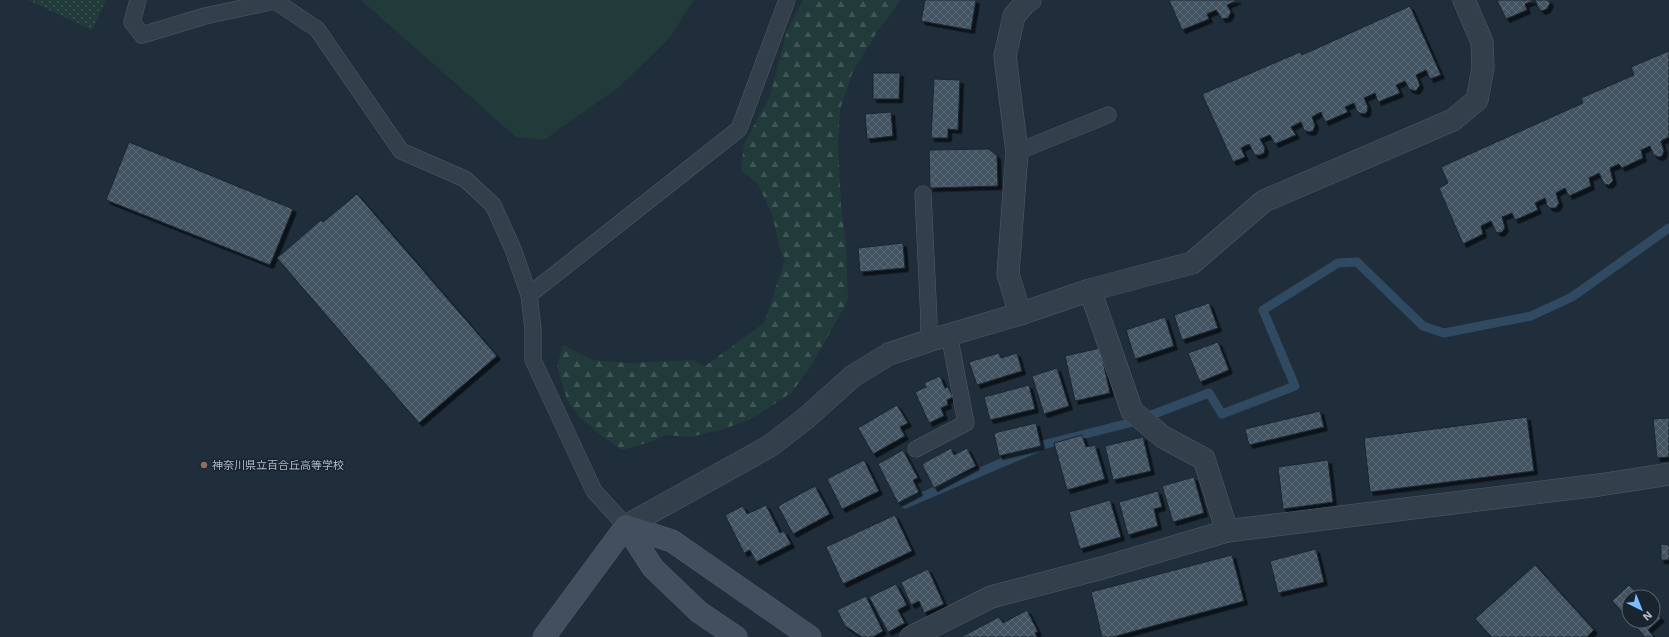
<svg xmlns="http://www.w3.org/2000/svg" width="1669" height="637" viewBox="0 0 1669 637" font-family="'Work Sans','Noto Sans JP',sans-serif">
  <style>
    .forest { fill: url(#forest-firs) }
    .park { fill: url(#park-dots) }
    .pitch { fill: #213b3b }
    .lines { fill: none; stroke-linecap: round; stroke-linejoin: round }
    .stream { stroke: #304a61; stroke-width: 9 }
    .building { fill: url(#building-cross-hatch); stroke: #1b2631; filter: url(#shadow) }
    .lane-casing { stroke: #515d68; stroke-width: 17 }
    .street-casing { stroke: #515d68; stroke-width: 23 }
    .secondary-casing { stroke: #515d68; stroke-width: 23 }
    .lane { stroke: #333f4a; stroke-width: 16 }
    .street { stroke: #333f4a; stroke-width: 22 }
    .secondary { stroke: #414f5e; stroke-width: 22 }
    .education-dot { fill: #8d6e63; stroke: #19242f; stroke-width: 1.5 }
    .labels { text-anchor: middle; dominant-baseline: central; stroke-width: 3; stroke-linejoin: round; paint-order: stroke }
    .poi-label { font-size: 11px; fill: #aebac7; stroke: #19242f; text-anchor: start }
  </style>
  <defs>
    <pattern id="forest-firs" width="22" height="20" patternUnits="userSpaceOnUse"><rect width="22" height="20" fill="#213b3b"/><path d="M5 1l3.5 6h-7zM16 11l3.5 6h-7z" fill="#3f5556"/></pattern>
    <pattern id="park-dots" width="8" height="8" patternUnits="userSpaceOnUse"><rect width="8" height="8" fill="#213b3b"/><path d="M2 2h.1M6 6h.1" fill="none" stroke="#3f5556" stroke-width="1.8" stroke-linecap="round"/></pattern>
    <pattern id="building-cross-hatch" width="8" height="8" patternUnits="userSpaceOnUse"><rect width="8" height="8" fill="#425362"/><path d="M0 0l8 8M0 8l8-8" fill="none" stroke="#5b6a77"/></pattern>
    <filter id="shadow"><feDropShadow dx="3.5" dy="3.5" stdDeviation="0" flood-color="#0009"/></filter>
  </defs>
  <rect width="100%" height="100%" fill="#1f2e3a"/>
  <polygon class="forest" points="803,0 901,0 877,32 853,71 840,109 838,142 841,208 846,244 848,300 811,366 792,392 753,418 721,430 690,437 666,435 650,442 622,450 602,436 579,417 567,399 557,366 563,345 592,360 629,363 693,360 705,366 764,323 785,260 779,246 773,217 758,184 741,170 744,144 770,96 787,31"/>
  <polygon class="park" points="28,0 106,0 92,30"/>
  <polygon class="pitch" points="361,0 694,0 668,40 619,87 544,140 516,137"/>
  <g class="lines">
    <polyline class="stream" points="905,504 1046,444 1133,422 1209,393 1222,414 1295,386 1263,310 1338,263 1357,262 1423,326 1444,333 1531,316 1572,297 1669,228"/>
  </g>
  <g class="building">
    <polygon points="925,0 976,0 971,30 921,21"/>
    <polygon points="1169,0 1238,0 1227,5 1231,12 1228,18 1222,19 1216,10 1207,14 1209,19 1182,30"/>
    <polygon points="1497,0 1548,0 1550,3 1547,9 1542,11 1539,9 1535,0 1525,4 1527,10 1506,19"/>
    <polygon points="1410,6 1441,75 1430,79 1426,70 1416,75 1420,85 1416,91 1409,89 1405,81 1396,85 1400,93 1378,102 1375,93 1364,98 1368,107 1367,112 1364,114 1360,113 1357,111 1354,103 1345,107 1348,112 1325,122 1321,112 1312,117 1315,125 1313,131 1309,132 1304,130 1301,122 1291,127 1296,135 1275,144 1270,135 1260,139 1265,148 1264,153 1260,155 1255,155 1249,144 1241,148 1245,157 1233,162 1202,94 1300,52 1302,55"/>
    <polygon points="1669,51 1669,137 1661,141 1664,151 1662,156 1659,157 1656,156 1653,154 1650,146 1641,150 1643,158 1622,168 1619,164 1610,168 1613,181 1609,185 1604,184 1599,173 1589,178 1591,186 1569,196 1565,188 1556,193 1559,203 1556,208 1550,208 1547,205 1545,198 1535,203 1538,210 1515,220 1512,213 1502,217 1505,228 1502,232 1499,233 1496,232 1491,221 1481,226 1483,234 1463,244 1439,188 1448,183 1441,167 1583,103 1581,98 1634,75 1631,67"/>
    <polygon points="873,73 900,73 899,99 873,99"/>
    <polygon points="934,79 960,80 958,130 948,129 948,138 931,138"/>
    <polygon points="891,112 893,136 867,139 865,114"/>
    <polygon points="129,142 293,209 270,265 106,200"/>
    <polygon points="989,149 997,156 998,186 930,188 929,150"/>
    <polygon points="357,194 497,356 419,423 277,258 321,220 323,222"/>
    <polygon points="903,243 905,268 860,272 858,248"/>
    <polygon points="1209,303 1218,328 1182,340 1174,315"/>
    <polygon points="1165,317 1174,346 1135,359 1126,330"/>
    <polygon points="1218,342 1229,370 1200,382 1188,353"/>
    <polygon points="1100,348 1110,393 1075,401 1065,356"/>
    <polygon points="999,353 1001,358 1017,353 1022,371 977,385 969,362"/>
    <polygon points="1057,368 1069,406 1044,414 1032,376"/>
    <polygon points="940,376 945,388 948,387 953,397 947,400 948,405 941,408 944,416 929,423 915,392 926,387 924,383"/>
    <polygon points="1029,385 1035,409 990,420 984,397"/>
    <polygon points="897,405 908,423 900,427 905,436 873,454 858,428"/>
    <polygon points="1320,411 1324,427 1249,445 1245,429"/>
    <polygon points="1527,417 1534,471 1370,492 1364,438"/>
    <polygon points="1669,418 1669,457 1657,458 1653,419"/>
    <polygon points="1036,423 1041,446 999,456 994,433"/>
    <polygon points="1082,435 1086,447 1095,445 1105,479 1067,490 1054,443"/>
    <polygon points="1143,437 1151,471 1113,480 1105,446"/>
    <polygon points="951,448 954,455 967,448 976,466 934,488 922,464"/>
    <polygon points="903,450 918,478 913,480 919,492 898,503 878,464"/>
    <polygon points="864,460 879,491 842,509 827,479"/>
    <polygon points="1328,460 1333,502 1283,509 1278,467"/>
    <polygon points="1194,477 1204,513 1173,522 1162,486"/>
    <polygon points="815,486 830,514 793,534 778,506"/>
    <polygon points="1158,491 1162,507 1154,509 1158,526 1128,535 1119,502"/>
    <polygon points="1110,500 1121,537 1080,549 1069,512"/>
    <polygon points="766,505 780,533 784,531 791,544 756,562 750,550 744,553 725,515 743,506 747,514"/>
    <polygon points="895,515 912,551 843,584 826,547"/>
    <polygon points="1661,544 1669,545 1669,560 1661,560"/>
    <polygon points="1316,549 1324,582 1278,593 1270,561"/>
    <polygon points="1232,555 1244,601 1113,637 1102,637 1091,592"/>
    <polygon points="1535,565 1594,630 1587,637 1492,637 1475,619"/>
    <polygon points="928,569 944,604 924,613 919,601 911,605 901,582"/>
    <polygon points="896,584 907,605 898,610 905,623 888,632 869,597"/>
    <polygon points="1629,585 1641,597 1629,597 1629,619 1612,601"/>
    <polygon points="866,596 883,631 873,637 862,637 845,626 837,610"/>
    <polygon points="1027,610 1038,632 1035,633 1037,637 961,637 999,617 1003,623"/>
    <polygon points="1653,610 1661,618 1648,630 1654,637 1645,637 1631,621 1653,621"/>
  </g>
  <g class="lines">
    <g class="lane-casing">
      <g id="lane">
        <polyline points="138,0 132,22 142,35 205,16 275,1 317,29 401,151 465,179 493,205 513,249 529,295"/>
        <polyline points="1017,152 1108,115"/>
        <polyline points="923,194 929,321 928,341"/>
        <polyline points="916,449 966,423 949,334"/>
        <polyline points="626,526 594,491 533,360 533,329 529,295 739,129 787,0"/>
      </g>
    </g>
    <g class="street-casing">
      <g id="street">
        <polyline points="1090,290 1132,411 1163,437 1204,459 1227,531"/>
        <polyline points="1020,314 1008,274 1017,152 1005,56 1014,16 1025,3 1030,0"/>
        <polyline points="626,526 770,446 805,419 853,376 889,354 928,341 1020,314 1090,290 1192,263 1264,201 1453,120 1477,100 1483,68 1482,42 1464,0"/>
        <polyline points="911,637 991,597 1102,568 1227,531 1599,485 1669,474"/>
      </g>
    </g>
    <g class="secondary-casing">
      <g id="secondary">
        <polyline points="626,526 672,541 810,637"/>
        <polyline points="626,526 653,568 699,612 736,637"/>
        <polyline points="544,637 626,526"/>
      </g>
    </g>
    <use href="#lane" class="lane"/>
    <use href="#street" class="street"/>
    <use href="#secondary" class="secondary"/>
  </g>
  <circle class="education-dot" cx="204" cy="465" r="4"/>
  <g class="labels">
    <g class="poi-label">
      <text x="212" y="465">神奈川県立百合丘高等学校</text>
    </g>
  </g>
  <g transform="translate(1641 609) rotate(137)"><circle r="19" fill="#19242f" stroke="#55606c"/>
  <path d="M0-3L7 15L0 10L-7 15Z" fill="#7bbdff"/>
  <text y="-6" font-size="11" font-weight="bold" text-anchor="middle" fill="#aebac7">N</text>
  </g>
</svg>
